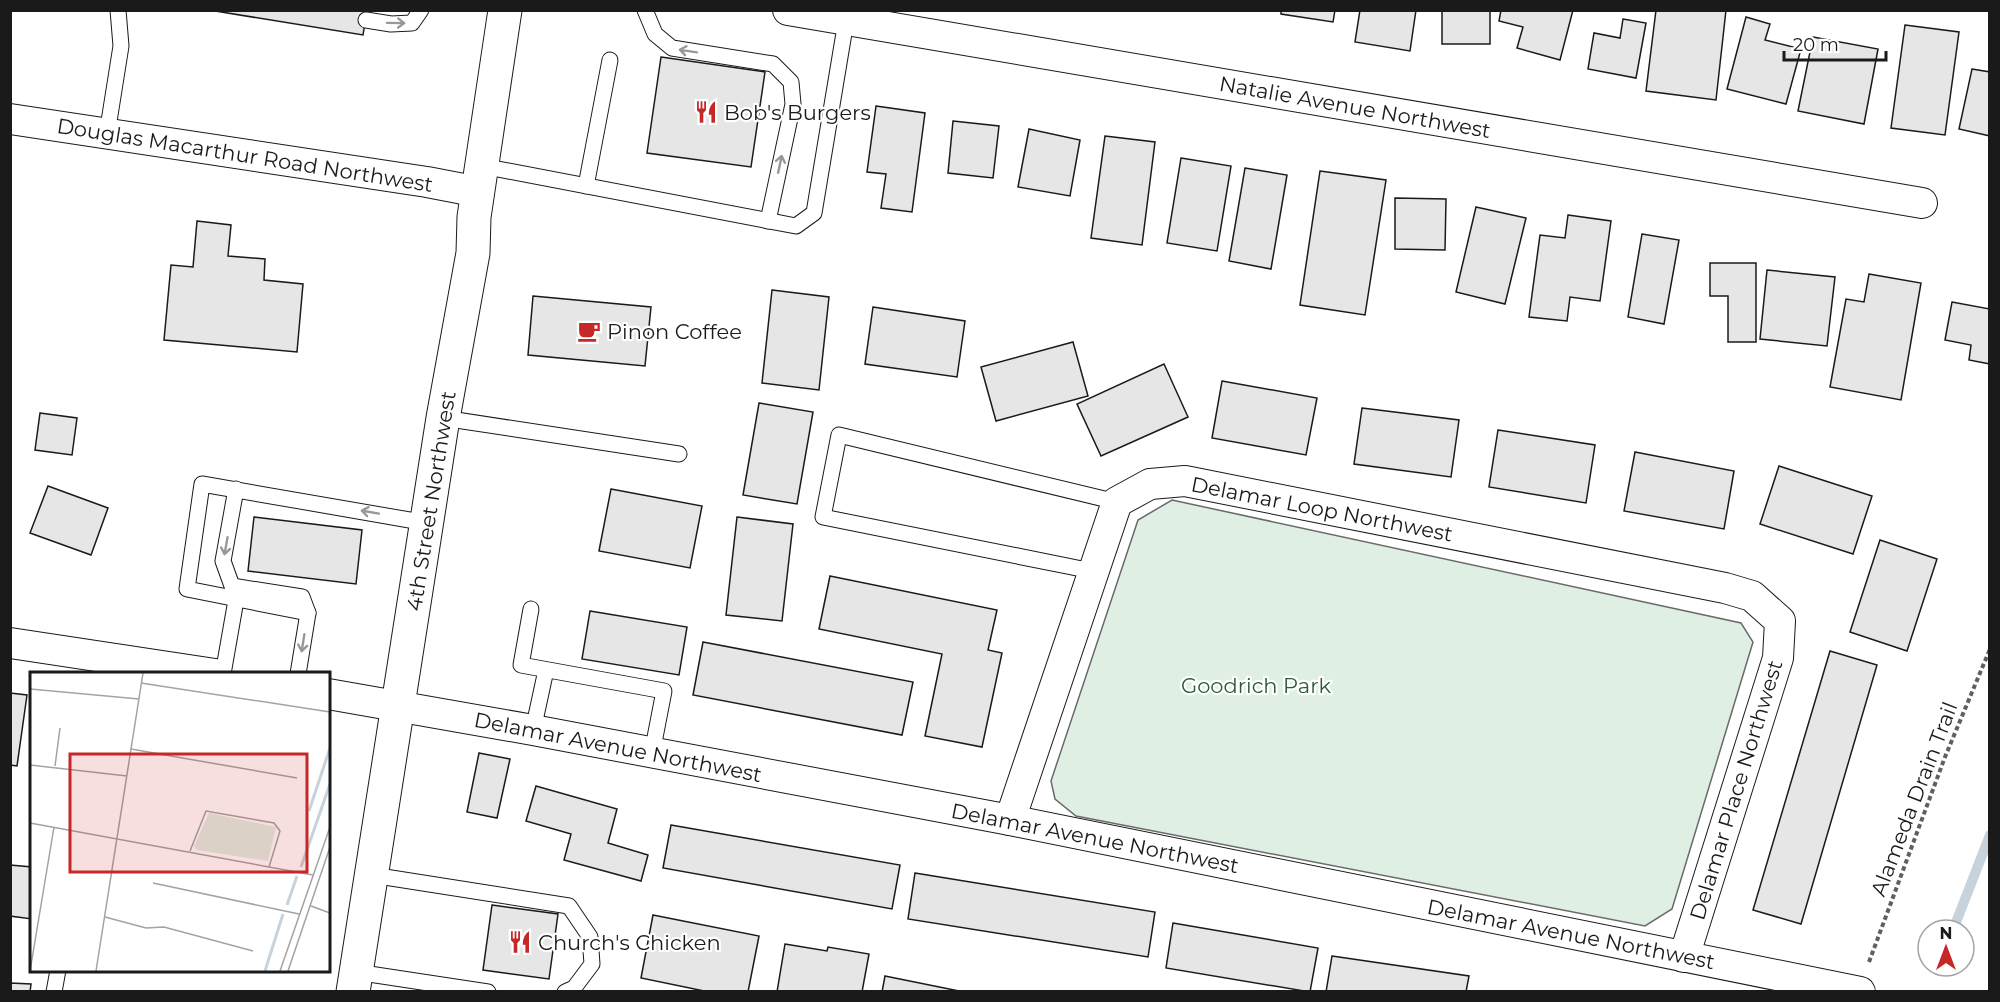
<svg xmlns="http://www.w3.org/2000/svg" width="2000" height="1002" viewBox="0 0 2000 1002" font-family="Montserrat,sans-serif">
  <style>
    .green { fill: #e0efe3; stroke: #6a6a6a; stroke-width: 1.5 }
    .lines { fill: none; stroke-linecap: round; stroke-linejoin: round }
    .stream { stroke: #c6d2dc; stroke-width: 10 }
    .building { fill: #e6e6e6; stroke: #1a1a1a; stroke-width: 1.5 }
    .service-casing { stroke: #1a1a1a; stroke-width: 17 }
    .minor-casing { stroke: #1a1a1a; stroke-width: 32 }
    .secondary-casing { stroke: #1a1a1a; stroke-width: 35 }
    .path { stroke: #5f5f5f; stroke-width: 4; stroke-dasharray: 4.5 3; stroke-linecap: butt }
    .service { stroke: #fff; stroke-width: 15 }
    .minor { stroke: #fff; stroke-width: 30 }
    .secondary { stroke: #fff; stroke-width: 33 }
    .oneway { stroke: #989898 }
    .labels { text-anchor: middle; dominant-baseline: central; stroke-width: 4.5; stroke-linejoin: round; paint-order: stroke }
    .street-label { font-size: 21px; fill: #1a1a1a; stroke: #fff }
    .poi-label { font-size: 21px; fill: #1a1a1a; stroke: #fff; text-anchor: start }
    .park-label { font-size: 21px; fill: #2b5a34; stroke: #fff }
    .inset-river { fill: none; stroke: #c6d2dc; stroke-width: 3 }
    .inset-road { fill: none; stroke: #a3a3a3; stroke-width: 1.5 }
    .view { fill: #c62828; fill-opacity: 0.15; stroke: #c62828; stroke-width: 3 }
    .inset-edge { fill: none; stroke: #1a1a1a; stroke-width: 3 }
  </style>
  <rect width="100%" height="100%" fill="#fff"/>
  <polygon class="green" points="1172,500 1741,623 1753,642 1672,909 1645,926 1076,816 1055,799 1051,781 1138,520"/>
  <g class="lines">
    <polyline class="stream" points="1953,930 1990,835"/>
  </g>
  <g class="building">
    <polygon points="209,10 367,10 363,35"/>
    <polygon points="1281,10 1335,10 1333,22 1281,14"/>
    <polygon points="1360,10 1416,10 1410,51 1355,42"/>
    <rect x="1442" y="10" width="48" height="34"/>
    <polygon points="1501,10 1573,10 1560,60 1517,48 1523,27 1499,21"/>
    <polygon points="1656,10 1726,10 1716,100 1646,91"/>
    <polygon points="1746,17 1770,24 1765,40 1801,49 1786,104 1727,89"/>
    <polygon points="1623,19 1646,23 1636,78 1588,69 1594,33 1620,38"/>
    <polygon points="1905,25 1959,32 1945,135 1891,128"/>
    <polygon points="1813,37 1878,49 1864,124 1798,111"/>
    <polygon points="661,57 765,72 751,167 647,153"/>
    <polygon points="1972,69 1990,72 1990,136 1959,129"/>
    <polygon points="876,106 925,113 912,212 881,208 886,174 867,172"/>
    <polygon points="953,121 999,126 993,178 948,173"/>
    <polygon points="1029,129 1080,140 1070,196 1018,187"/>
    <polygon points="1105,136 1155,142 1142,245 1091,238"/>
    <polygon points="1181,158 1231,166 1217,251 1167,243"/>
    <polygon points="1245,168 1287,175 1271,269 1229,261"/>
    <polygon points="1320,171 1386,180 1365,315 1300,305"/>
    <polygon points="1395,198 1446,199 1445,250 1395,249"/>
    <polygon points="1476,207 1526,218 1505,304 1456,292"/>
    <polygon points="1568,215 1611,221 1600,301 1570,297 1567,321 1529,317 1540,235 1565,238"/>
    <polygon points="197,221 231,225 228,256 265,259 264,280 303,284 297,352 164,340 171,265 193,267"/>
    <polygon points="1642,234 1679,240 1664,324 1628,317"/>
    <polygon points="1710,263 1756,263 1756,342 1728,342 1728,296 1710,296"/>
    <polygon points="1767,270 1835,277 1827,346 1760,339"/>
    <polygon points="1869,274 1921,283 1901,400 1830,387 1846,299 1864,302"/>
    <polygon points="772,290 829,297 819,390 762,383"/>
    <polygon points="533,296 651,307 645,366 528,355"/>
    <polygon points="1952,302 1990,309 1990,364 1969,360 1971,345 1945,340"/>
    <polygon points="873,307 965,321 957,377 865,364"/>
    <polygon points="1073,342 1088,396 996,421 981,367"/>
    <polygon points="1164,364 1188,417 1101,456 1077,404"/>
    <polygon points="1222,381 1317,398 1306,455 1212,438"/>
    <polygon points="759,403 813,412 797,504 743,495"/>
    <polygon points="1362,408 1459,420 1451,477 1354,464"/>
    <polygon points="40,413 77,418 72,455 35,450"/>
    <polygon points="1498,430 1595,445 1586,503 1489,487"/>
    <polygon points="1635,452 1734,471 1724,529 1624,511"/>
    <polygon points="1779,466 1872,496 1853,554 1760,524"/>
    <polygon points="48,486 108,508 91,555 30,533"/>
    <polygon points="611,489 702,506 690,568 599,551"/>
    <polygon points="254,517 362,530 356,584 248,571"/>
    <polygon points="737,517 793,524 782,621 726,615"/>
    <polygon points="1880,540 1937,559 1907,651 1850,632"/>
    <polygon points="830,576 997,610 988,650 1002,653 982,747 925,736 942,654 819,629"/>
    <polygon points="590,611 687,627 679,675 582,659"/>
    <polygon points="703,642 913,682 902,735 693,695"/>
    <polygon points="1830,651 1877,665 1801,924 1753,910"/>
    <polygon points="10,693 27,695 17,766 10,765"/>
    <polygon points="479,753 510,759 497,818 467,812"/>
    <polygon points="536,786 617,809 608,843 648,855 641,881 564,860 571,834 526,821"/>
    <polygon points="671,825 900,865 892,909 663,868"/>
    <polygon points="10,865 32,867 32,919 10,916"/>
    <polygon points="915,873 1155,912 1148,957 908,919"/>
    <polygon points="492,905 558,914 549,979 483,970"/>
    <polygon points="653,915 759,936 748,992 709,992 641,978"/>
    <polygon points="1173,923 1318,948 1310,992 1166,968"/>
    <polygon points="785,944 827,951 828,947 869,954 862,992 777,992"/>
    <polygon points="1332,956 1469,976 1466,992 1326,992"/>
    <polygon points="885,976 964,992 882,992"/>
    <polygon points="10,983 31,984 30,992 10,992"/>
  </g>
  <g class="lines">
    <g class="service-casing">
      <g id="service">
        <polyline points="645,10 655,34 672,48 773,64 791,82 793,104 768,221"/>
        <polyline points="366,20 391,24 412,23 421,10"/>
        <polyline points="107,134 121,46 118,10"/>
        <polyline points="482,166 796,226 814,213 846,21"/>
        <polyline points="586,186 610,60"/>
        <polyline points="443,418 679,454"/>
        <polyline points="236,489 223,561 232,586 302,597 308,613 298,674"/>
        <polyline points="1092,571 823,517 839,435 1117,502"/>
        <polyline points="531,609 521,665 664,691 652,753"/>
        <polyline points="308,613 187,589 202,484 427,523"/>
        <polyline points="223,674 236,600"/>
        <polyline points="533,730 546,670"/>
        <polyline points="372,875 569,906 590,937 592,964 574,988 565,992"/>
        <polyline points="356,972 488,992"/>
        <polyline points="54,992 58,970"/>
      </g>
    </g>
    <g class="minor-casing">
      <g id="minor">
        <polyline points="788,10 1922,203"/>
        <polyline points="10,119 427,182 479,192"/>
        <polyline points="10,643 215,674"/>
        <polyline points="328,694 533,730 1010,820 1860,992"/>
        <polyline points="1010,820 1117,502 1150,484 1185,481 1725,588 1752,596 1780,621 1778,658 1684,957"/>
      </g>
    </g>
    <g class="secondary-casing">
      <polyline id="secondary" points="353,992 443,418 473,253 474,217 505,10"/>
    </g>
    <polyline class="path" points="1869,962 1945,757 1990,649"/>
    <use href="#service" class="service"/>
    <use href="#minor" class="minor"/>
    <use href="#secondary" class="secondary"/>
  </g>
  <defs><path id="oneway-shaft" d="M-6 0H5M1.5-3L5.5 0L1.5 3" fill="none" stroke-width="1.6" stroke-linecap="round" stroke-linejoin="round" transform="scale(1.5)"/></defs>
  <g class="oneway">
    <use href="#oneway-shaft" transform="translate(396 23) rotate(1)"/>
    <use href="#oneway-shaft" transform="translate(688 51) rotate(-171)"/>
    <use href="#oneway-shaft" transform="translate(780 164) rotate(-78)"/>
    <use href="#oneway-shaft" transform="translate(370 512) rotate(-170)"/>
    <use href="#oneway-shaft" transform="translate(226 546) rotate(100)"/>
    <use href="#oneway-shaft" transform="translate(303 643) rotate(99)"/>
  </g>
  <defs>
    <g id="restaurant-bare" transform="scale(1.8)"><path d="M-5-6h1v4h1v-4h1v4h1v-4h1v5L-1.5 .5V6h-2V.5L-5-1ZM5-6V6H3V1.5H1.5Q1.5-4 5-6Z" fill="#c62828" stroke="#fff" stroke-width="2.5" paint-order="stroke"/></g>
    <g id="cafe-bare" transform="scale(1.8)"><path d="M-5.5-4.5H6V0H3Q3 3.5 0 3.5H-2.5Q-5.5 3.5-5.5 0ZM3-3.2v2h1.7v-2ZM-6 4.5H4V6H-6Z" fill="#c62828" stroke="#fff" stroke-width="2.5" paint-order="stroke"/></g>
  </defs>
  <g fill-rule="evenodd">
    <use href="#restaurant-bare" x="706" y="112"/>
    <use href="#cafe-bare" x="589" y="331"/>
    <use href="#restaurant-bare" x="520" y="942"/>
  </g>
  <g class="labels">
    <g class="street-label">
      <text transform="translate(1355 107) rotate(10)">Natalie Avenue Northwest</text>
      <text transform="translate(245 155) rotate(9)">Douglas Macarthur Road Northwest</text>
      <text transform="translate(431 501) rotate(-81)">4th Street Northwest</text>
      <text transform="translate(1322 509) rotate(11)">Delamar Loop Northwest</text>
      <text transform="translate(618 747) rotate(11)">Delamar Avenue Northwest</text>
      <text transform="translate(1736 790) rotate(-73)">Delamar Place Northwest</text>
      <text transform="translate(1914 799) rotate(-69)">Alameda Drain Trail</text>
      <text transform="translate(1095 838) rotate(11)">Delamar Avenue Northwest</text>
      <text transform="translate(1571 934) rotate(11)">Delamar Avenue Northwest</text>
    </g>
    <g class="poi-label">
      <text x="724" y="112">Bob's Burgers</text>
      <text x="607" y="331">Pinon Coffee</text>
      <text x="538" y="942">Church's Chicken</text>
    </g>
    <g class="park-label">
      <text x="1256" y="685">Goodrich Park</text>
    </g>
  </g>
  <g transform="translate(30 672)">
    <rect width="300" height="300" fill="#fff"/>
    <path d="M179,141L246,155L238,189L167,178L164,174Z" fill="#e0efe3"/>
    <path class="inset-river" d="M279,139L300,76M271,195L300,112M257,233L267,204M235,299L253,242"/>
    <path class="inset-road" d="M111,11L300,40M0,17L109,27M101,77L267,106M0,93L97,104M25,94L30,56M0,151L283,203M160,179L176,139L244,151L250,159L239,195M123,211L269,242M281,234L300,241M75,245L116,256L134,255L223,279M0,299L24,155M66,299L113,1M250,299L300,155M258,299L300,175"/>
    <path class="view" d="M40,82H277V200H40Z"/>
    <rect width="300" height="300" class="inset-edge"/>
  </g>
  <rect width="2000" height="1002" fill="none" stroke="#1a1a1a" stroke-width="24"/>
  <g transform="translate(1946 948)"><circle r="28" fill="#ffffff" stroke="#a3a3a3" stroke-width="1.5"/>
  <path d="M0-4.5L10 22L0 15L-10 22Z" fill="#c62828"/>
  <text y="-9" font-size="16" font-weight="bold" text-anchor="middle" fill="#1a1a1a">N</text>
  </g>
  <path d="M1784 51v9h102v-9" fill="none" stroke="#1a1a1a" stroke-width="3"/>
  <text x="1793" y="51" font-size="18" fill="#1a1a1a" stroke="#ffffff" stroke-width="4.5" paint-order="stroke">20 m</text>
</svg>
